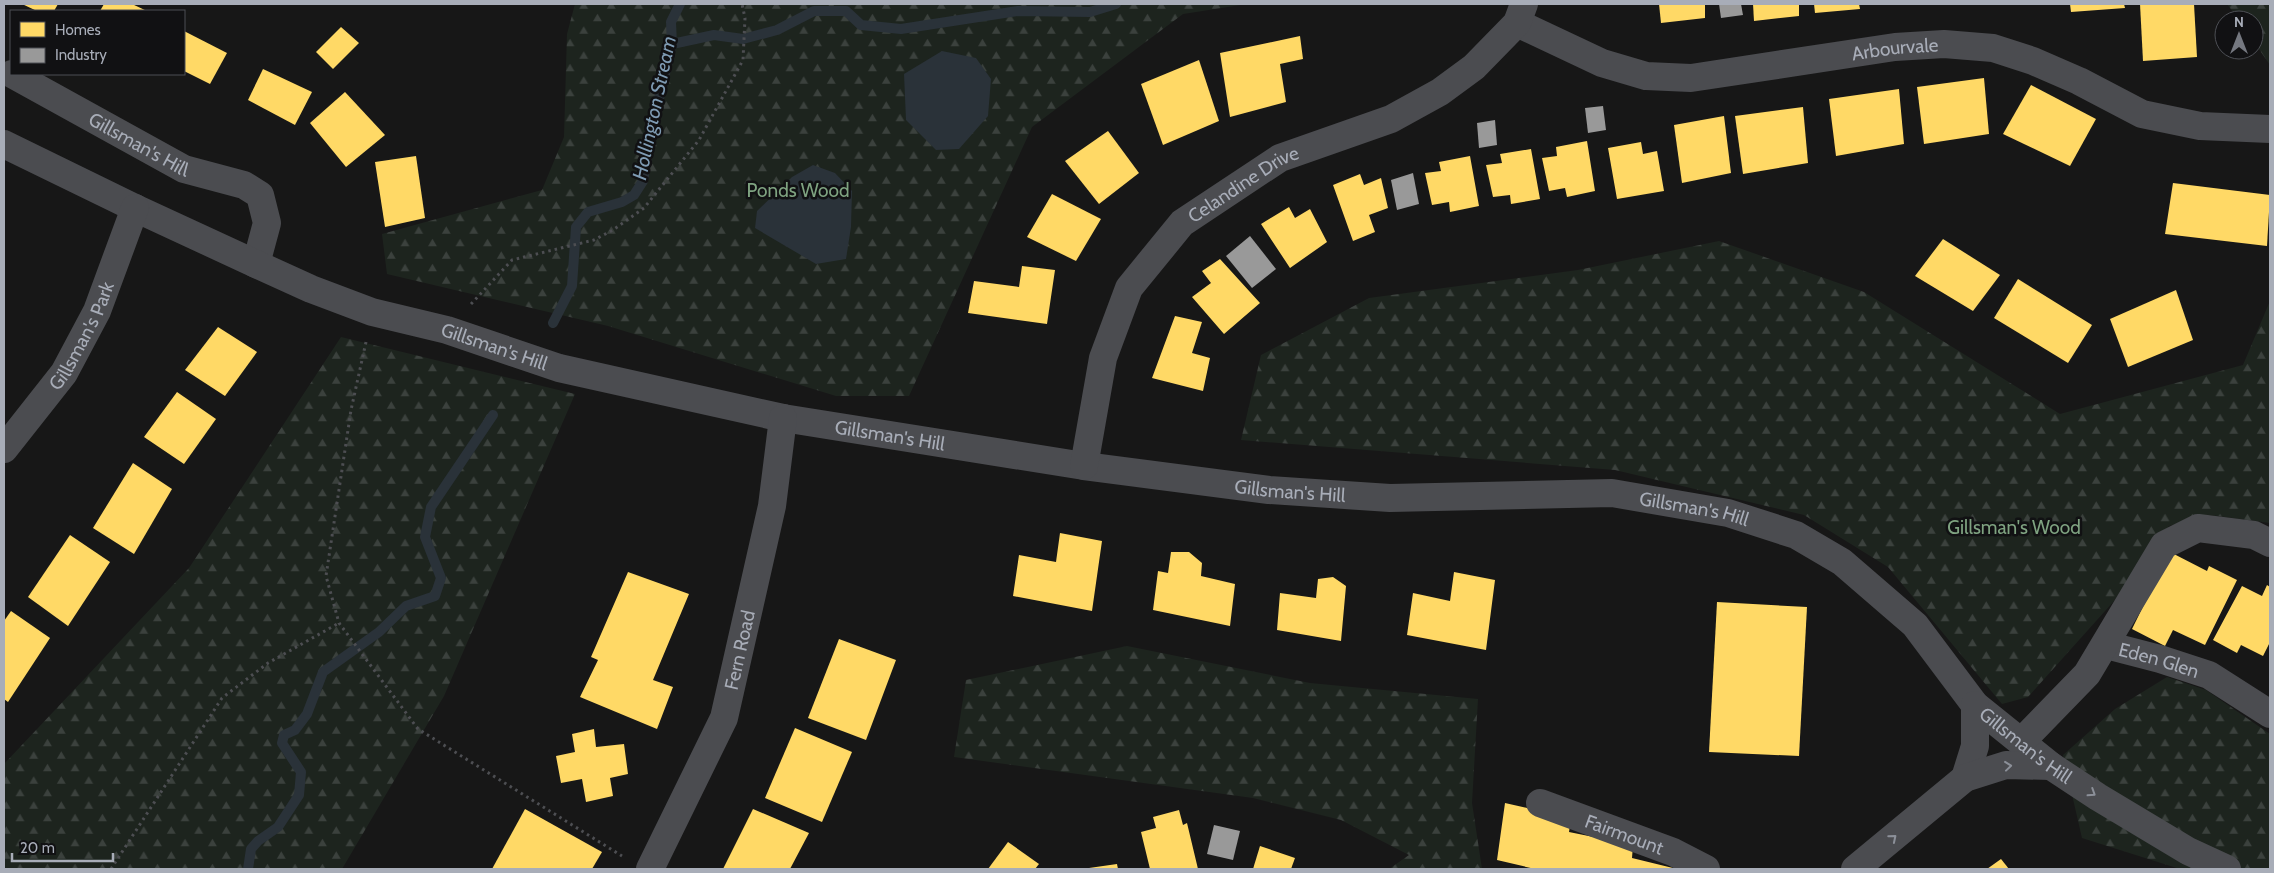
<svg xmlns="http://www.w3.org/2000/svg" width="2274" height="873" viewBox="0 0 2274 873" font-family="Cabin,sans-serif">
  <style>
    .forest { fill: url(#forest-firs) }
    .water { fill: #2a3239 }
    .homes { fill: #ffd966 }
    .industry { fill: #999 }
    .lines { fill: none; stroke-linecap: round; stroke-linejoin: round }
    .stream { stroke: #2a3239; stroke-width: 10 }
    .path { stroke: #4d4e52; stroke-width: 3; stroke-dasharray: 2.5 4; stroke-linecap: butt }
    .minor { stroke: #4b4c50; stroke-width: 28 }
    .oneway { stroke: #8c9099 }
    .labels { text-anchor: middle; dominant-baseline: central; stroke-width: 5; stroke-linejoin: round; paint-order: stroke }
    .street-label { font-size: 19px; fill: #a8adb8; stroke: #111113 }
    .park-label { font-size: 19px; fill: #7fa381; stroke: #111113 }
    .water-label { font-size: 20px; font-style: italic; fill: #7f9bb3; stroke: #111113 }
  </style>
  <defs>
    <pattern id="forest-firs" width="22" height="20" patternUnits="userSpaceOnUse" patternTransform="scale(1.25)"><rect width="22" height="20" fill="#1d241e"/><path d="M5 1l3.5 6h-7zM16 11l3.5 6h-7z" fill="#3b413d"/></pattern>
  </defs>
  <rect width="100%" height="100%" fill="#171717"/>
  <g class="forest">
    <polygon points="575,4 1247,4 1183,14 1032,127 909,396 836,396 608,326 387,274 382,234 542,190 564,137 567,34"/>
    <polygon points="2227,4 2270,4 2270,65 2254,42 2254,20 2239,20"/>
    <polygon points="1719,241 1864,292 2060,414 2243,365 2270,301 2270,523 2210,515 2169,526 2114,601 2028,697 2002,704 1888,567 1804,515 1615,470 1241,440 1261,355 1369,298 1578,270"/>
    <polygon points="341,337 575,394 444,696 342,869 4,869 4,764 189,568"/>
    <polygon points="1127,646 1310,683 1478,699 1472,803 1482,869 1389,869 1409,855 1341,820 1253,798 954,757 966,680"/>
    <polygon points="2167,677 2206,690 2270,734 2270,869 2180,869 2082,838 2063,755 2115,709"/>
  </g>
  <g class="water">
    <polygon points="942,51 976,58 991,79 988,116 959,149 936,150 906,120 904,74"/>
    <polygon points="813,165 835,173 852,191 851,227 846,259 816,264 755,228 757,211 792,177"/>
  </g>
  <g class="homes">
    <polygon points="22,4 58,4 54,11 37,11"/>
    <polygon points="104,4 132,4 147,11 100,11"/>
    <polygon points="1659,4 1705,4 1705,18 1661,23"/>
    <polygon points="1753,4 1799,4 1799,16 1754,21"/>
    <polygon points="1814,4 1859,4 1860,9 1815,13"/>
    <polygon points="2070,4 2124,4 2125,8 2071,12"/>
    <polygon points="2140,4 2194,4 2197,57 2143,61"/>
    <polygon points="341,27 359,43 333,69 316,52"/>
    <polygon points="184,31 227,53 210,84 184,71"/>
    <polygon points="1300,36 1303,59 1280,64 1286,102 1230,117 1220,53"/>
    <polygon points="1199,60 1219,121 1163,145 1141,84"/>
    <polygon points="263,69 312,92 295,125 248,100"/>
    <polygon points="1984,78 1989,134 1924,144 1917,87"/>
    <polygon points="2031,85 2096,119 2070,166 2003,134"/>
    <polygon points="1899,89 1904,144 1836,156 1829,99"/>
    <polygon points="345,92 385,135 346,167 310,123"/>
    <polygon points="1803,107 1808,163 1743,174 1735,116"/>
    <polygon points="1724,116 1731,173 1682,183 1674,125"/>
    <polygon points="1108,131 1139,173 1099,204 1065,161"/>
    <polygon points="1587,141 1595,191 1567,197 1565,188 1549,191 1542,158 1557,156 1556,147"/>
    <polygon points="1641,142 1643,154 1657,151 1664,191 1617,199 1608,148"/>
    <polygon points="1531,149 1540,199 1511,204 1510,195 1493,197 1486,165 1502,163 1500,154"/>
    <polygon points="416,156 425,218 385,227 375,162"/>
    <polygon points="1470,156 1479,206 1450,212 1449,202 1432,205 1425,173 1441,171 1439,162"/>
    <polygon points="1360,174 1364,185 1381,178 1388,208 1369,215 1375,232 1353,241 1333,185"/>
    <polygon points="2173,183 2270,195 2267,246 2165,234"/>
    <polygon points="1052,194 1101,219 1076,261 1027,237"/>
    <polygon points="1289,207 1295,218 1310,209 1327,242 1290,268 1261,224"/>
    <polygon points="1943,239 2000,275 1973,311 1915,276"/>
    <polygon points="1220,259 1260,303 1224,334 1192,297 1211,283 1202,271"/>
    <polygon points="1022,266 1055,270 1047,324 968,313 974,281 1019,287"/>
    <polygon points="2018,279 2092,325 2068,363 1994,318"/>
    <polygon points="2176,290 2193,340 2128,367 2110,319"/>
    <polygon points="1175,316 1202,322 1192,353 1210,358 1203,391 1152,378"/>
    <polygon points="218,327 257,352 225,396 185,370"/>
    <polygon points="177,392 216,419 184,464 144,437"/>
    <polygon points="133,463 172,489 134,554 93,528"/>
    <polygon points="1060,533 1102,541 1092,611 1013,596 1019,555 1056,562"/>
    <polygon points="70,535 110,562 68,626 28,597"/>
    <polygon points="1171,552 1189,552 1202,563 1201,576 1235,584 1230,626 1153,610 1158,571 1168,573"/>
    <polygon points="2170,552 2207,571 2209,566 2237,580 2205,645 2173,630 2165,646 2132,629"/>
    <polygon points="628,572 689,594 653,680 673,687 657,729 580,697 598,660 591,657"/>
    <polygon points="1454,572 1495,580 1486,650 1407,635 1413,593 1450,601"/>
    <polygon points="1333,577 1346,586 1341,641 1277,630 1280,593 1316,598 1318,579"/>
    <polygon points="2267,585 2270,587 2270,642 2263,656 2241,645 2237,653 2213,640 2242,586 2262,596"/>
    <polygon points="1717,602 1807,607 1799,756 1709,752"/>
    <polygon points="11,611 50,638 8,702 4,699 4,621"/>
    <polygon points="839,639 896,660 866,740 808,718"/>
    <polygon points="795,728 852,752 822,822 765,798"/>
    <polygon points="594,729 596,747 624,744 628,774 610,778 613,796 586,802 582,779 561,783 556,756 575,752 572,734"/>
    <polygon points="1505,803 1571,818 1569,832 1633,845 1632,858 1677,869 1535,869 1497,860"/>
    <polygon points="525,809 602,852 592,869 492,869"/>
    <polygon points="753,809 809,833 790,869 723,869"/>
    <polygon points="1179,810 1183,825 1187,823 1198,869 1150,869 1141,832 1156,828 1153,817"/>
    <polygon points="1008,842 1039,864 1035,869 988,869"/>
    <polygon points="1260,846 1295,858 1291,869 1253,869"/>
    <polygon points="2001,859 2009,869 1987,869"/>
    <polygon points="1117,864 1118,869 1089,869 1089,868"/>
  </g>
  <g class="industry">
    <polygon points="1719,4 1741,4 1743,15 1721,18"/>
    <polygon points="1603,106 1606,130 1588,133 1585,108"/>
    <polygon points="1495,120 1497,145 1479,148 1477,123"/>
    <polygon points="1413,173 1419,204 1397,210 1391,180"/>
    <polygon points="1250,236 1276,269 1252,288 1226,256"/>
    <polygon points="1214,825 1240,831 1233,860 1207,854"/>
  </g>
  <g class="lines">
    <g class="stream">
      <polyline points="672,44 714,35 743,39 777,30 814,11 846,11 861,25 901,29 1018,11 1090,12 1116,4"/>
      <polyline points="553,323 572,286 576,227 588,212 622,202 634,195 643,181 651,132 672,44 671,22 680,4"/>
      <polyline points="248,869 251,849 258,841 278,827 299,795 301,772 282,743 284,735 295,730 307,714 323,672 379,632 406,606 435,596 441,578 425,537 431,507 493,415"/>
    </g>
    <g class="path">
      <polyline points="471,304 512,260 594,240 613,230 644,208 699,140 743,60 745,18 742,4"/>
      <polyline points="366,342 351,410 326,576 339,623 418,729 622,856"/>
      <polyline points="111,869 222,698 268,663 339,623"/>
    </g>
    <g class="minor">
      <path id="s1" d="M1517,23L1602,63L1646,76L1691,78L1895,47L1944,44L1993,48L2033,61L2079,81L2142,114L2200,126L2270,129"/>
      <path id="s2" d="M12,74L184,169L244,185L260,195L267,223L256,264"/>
      <path id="s3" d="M4,144L135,208L256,264L311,289L372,312L447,330L559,368L783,418L1084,466L1269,490L1390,498L1612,493L1728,513L1796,535L1842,562L1915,625L1975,705L2021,742L2051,766L2098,797L2188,851L2227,869"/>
      <path id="s4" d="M4,449L64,373L97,311L135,208"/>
      <path id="s5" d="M1084,466L1103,358L1129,288L1182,223L1280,158L1391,119L1440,92L1474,67L1517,23L1524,4"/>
      <path id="s6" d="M2106,645L2160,659L2209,675L2270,714"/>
      <polyline points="2021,742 2087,674 2164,545 2198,528 2254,535 2270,543"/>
      <polyline points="1965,778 1975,746 1975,705"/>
      <path id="s7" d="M1540,803L1673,852L1706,869"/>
      <path id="s8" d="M650,869L724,718L772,506L783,418"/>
      <polyline points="1855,869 1965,778 2006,765 2051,766"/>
    </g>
  </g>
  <defs><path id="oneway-chevron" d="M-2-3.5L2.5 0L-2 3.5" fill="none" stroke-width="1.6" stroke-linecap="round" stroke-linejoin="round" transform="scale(1.25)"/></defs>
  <g class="oneway">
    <use href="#oneway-chevron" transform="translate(2008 766) rotate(-6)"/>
    <use href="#oneway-chevron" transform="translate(2092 793) rotate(33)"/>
    <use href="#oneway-chevron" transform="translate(1893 838) rotate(-40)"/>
  </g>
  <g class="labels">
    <g class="street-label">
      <text stroke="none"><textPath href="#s1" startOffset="391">Arbourvale</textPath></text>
      <text stroke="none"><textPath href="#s2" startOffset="145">Gillsman's Hill</textPath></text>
      <text stroke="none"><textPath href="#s5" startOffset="341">Celandine Drive</textPath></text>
      <text stroke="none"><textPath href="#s4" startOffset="138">Gillsman's Park</textPath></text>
      <text stroke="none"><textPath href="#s3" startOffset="532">Gillsman's Hill</textPath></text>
      <text stroke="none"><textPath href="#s3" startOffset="938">Gillsman's Hill</textPath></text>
      <text stroke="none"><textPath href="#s3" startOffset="1342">Gillsman's Hill</textPath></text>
      <text stroke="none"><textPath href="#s3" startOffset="1748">Gillsman's Hill</textPath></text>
      <text stroke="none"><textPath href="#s8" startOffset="238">Fern Road</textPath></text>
      <text stroke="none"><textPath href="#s6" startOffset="55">Eden Glen</textPath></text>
      <text stroke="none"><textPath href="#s3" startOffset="2168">Gillsman's Hill</textPath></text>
      <text stroke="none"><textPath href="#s7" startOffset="90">Fairmount</textPath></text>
    </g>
    <g class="park-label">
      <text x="798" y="190">Ponds Wood</text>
      <text x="2014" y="527">Gillsman's Wood</text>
    </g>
    <g class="water-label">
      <text transform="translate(654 108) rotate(-78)">Hollington Stream</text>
    </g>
  </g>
  <rect width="2274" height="873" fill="none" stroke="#a8adb8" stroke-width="10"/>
  <rect x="10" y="10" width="175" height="65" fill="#111113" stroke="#4d4f55"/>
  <rect x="20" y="22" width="25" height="15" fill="#ffd966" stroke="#4d4f55"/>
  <text x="55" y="35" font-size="15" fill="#a8adb8">Homes</text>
  <rect x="20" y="48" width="25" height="15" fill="#999999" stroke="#4d4f55"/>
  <text x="55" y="60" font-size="15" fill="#a8adb8">Industry</text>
  <g transform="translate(2239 35)"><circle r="24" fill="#111113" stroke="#4d4f55"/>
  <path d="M0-4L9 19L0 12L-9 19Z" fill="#757880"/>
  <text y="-8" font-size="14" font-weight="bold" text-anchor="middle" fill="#a8adb8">N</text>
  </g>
  <path d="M12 853v8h101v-8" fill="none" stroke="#a8adb8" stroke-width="2.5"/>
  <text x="20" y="853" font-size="15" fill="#a8adb8" stroke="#111113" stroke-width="4" paint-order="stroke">20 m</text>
</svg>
